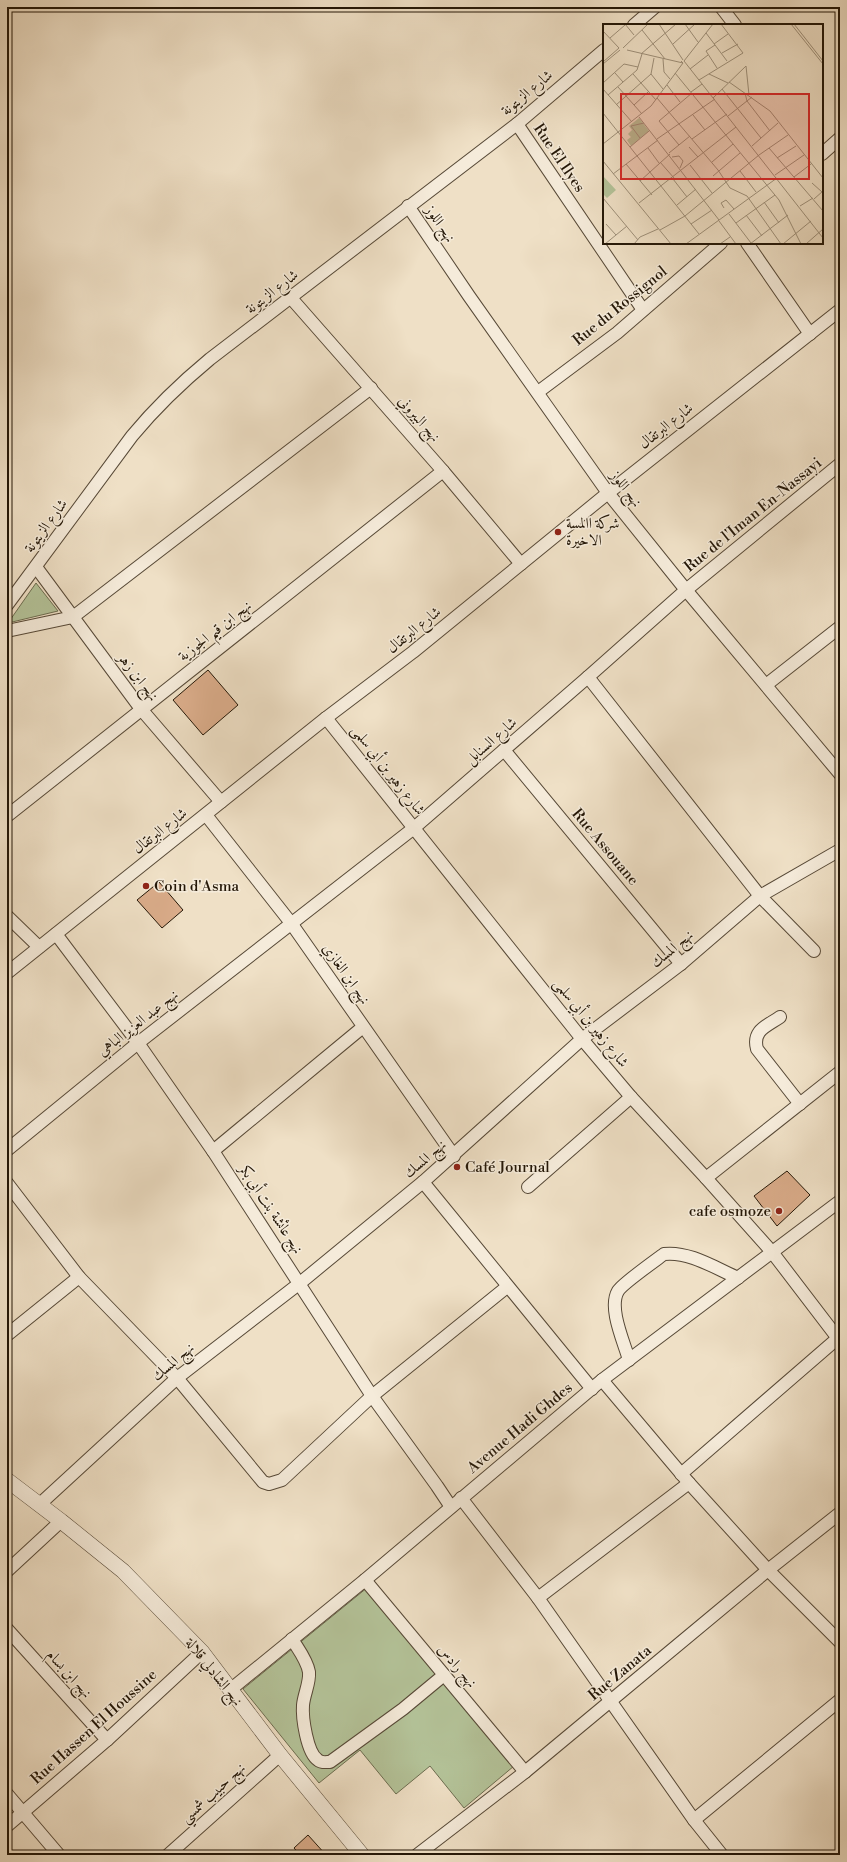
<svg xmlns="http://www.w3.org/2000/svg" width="847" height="1862" viewBox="0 0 847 1862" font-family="'Libre Bodoni',Amiri,serif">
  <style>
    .green { fill: #b4c399; stroke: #6c6d50 }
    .building { fill: #dbad8b; stroke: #241707 }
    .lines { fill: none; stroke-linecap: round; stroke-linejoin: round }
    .minor-casing { stroke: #574937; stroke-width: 14 }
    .tertiary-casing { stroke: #574937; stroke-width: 16 }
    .minor { stroke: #f5ebda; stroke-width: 12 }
    .tertiary { stroke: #f5ebda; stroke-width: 15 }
    .poi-dot { fill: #8f2418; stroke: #f5ebda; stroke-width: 1.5 }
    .labels { text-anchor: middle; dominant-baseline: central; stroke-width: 3; stroke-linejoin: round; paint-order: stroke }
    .street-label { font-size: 15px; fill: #241707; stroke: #f5ebda }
    .poi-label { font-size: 15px; fill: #241707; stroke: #f5ebda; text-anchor: start }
    .inset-road { fill: none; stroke: #9e907a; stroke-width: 1 }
    .view { fill: #d62828; fill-opacity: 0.15; stroke: #d62828; stroke-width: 2 }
    .inset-edge { fill: none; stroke: #241707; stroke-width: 2 }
  </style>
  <rect width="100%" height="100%" fill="#efe0c6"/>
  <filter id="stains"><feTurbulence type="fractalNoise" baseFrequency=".005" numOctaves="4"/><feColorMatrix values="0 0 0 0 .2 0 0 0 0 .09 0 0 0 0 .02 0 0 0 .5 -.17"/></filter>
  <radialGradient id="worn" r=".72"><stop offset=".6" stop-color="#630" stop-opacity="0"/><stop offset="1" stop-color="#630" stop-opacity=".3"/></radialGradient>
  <g class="green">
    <polygon points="36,583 58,611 8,623"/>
    <polygon points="368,1587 514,1766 464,1808 430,1766 396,1794 360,1750 319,1783 243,1689"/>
  </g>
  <g class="building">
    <polygon points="208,670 238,705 203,735 173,700"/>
    <polygon points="159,882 183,910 162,928 137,900"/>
    <polygon points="787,1171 810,1195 777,1226 754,1196"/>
    <polygon points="308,1835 326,1855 300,1855 294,1848"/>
  </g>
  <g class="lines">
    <g class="minor-casing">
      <g id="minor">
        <polyline points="721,7 735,25"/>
        <polyline points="634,25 655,7"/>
        <polyline points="517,124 643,310"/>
        <polyline points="822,154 840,138"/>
        <polyline points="408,206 469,296 608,493 686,590 840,774"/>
        <polyline points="747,243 810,334"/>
        <polyline points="291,298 443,471 521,564"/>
        <polyline points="538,392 617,333 721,243"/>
        <polyline points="36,567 141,709 221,802"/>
        <path d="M7,605L132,436C156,407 181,383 210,359L517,124L604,50"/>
        <polyline points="7,631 73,617 371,388"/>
        <polyline points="588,677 760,896 814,951"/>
        <polyline points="766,685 840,627"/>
        <polyline points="326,718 582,1039 631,1097 706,1178 772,1252 840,1341"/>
        <polyline points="504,750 681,964"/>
        <polyline points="206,815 291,923 454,1156"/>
        <polyline points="7,816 443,471"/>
        <polyline points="7,916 39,947"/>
        <polyline points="56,934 138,1043 213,1151 372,1396 437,1486 451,1507"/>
        <polyline points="7,973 326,718 413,652 608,493 840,310"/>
        <path d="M780,1017C767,1026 752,1030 757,1049L800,1104"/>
        <polyline points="7,1150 138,1043 414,828 588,677 686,590 840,464"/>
        <polyline points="213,1151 363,1027"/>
        <polyline points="706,1178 840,1072"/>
        <polyline points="423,1182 592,1389"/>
        <polyline points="7,1183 79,1277 177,1378 263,1482 269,1484 282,1480 372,1396 507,1287"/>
        <polyline points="528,1187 631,1097"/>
        <polyline points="7,1335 79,1277"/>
        <path d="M629,1360C624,1342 608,1308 618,1291C622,1284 656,1260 664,1254C689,1251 715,1268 738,1278"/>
        <polyline points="602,1380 689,1483 768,1570 840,1642"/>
        <polyline points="681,1474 838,1338"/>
        <polyline points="461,1498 538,1598 694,1820 722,1855"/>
        <polyline points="40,1504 177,1378 300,1283 423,1182 582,1039 681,964 760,896 840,850"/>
        <polyline points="7,1571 61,1521"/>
        <polyline points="365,1580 525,1772"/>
        <polyline points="538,1598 689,1483"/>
        <polyline points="7,1629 107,1740"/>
        <path d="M292,1639C298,1649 307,1660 309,1672C310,1683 304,1694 303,1705C302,1718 307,1753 318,1760C321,1763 326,1762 330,1762L403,1709L444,1675"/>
        <polyline points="230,1690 365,1580 602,1380 840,1201"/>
        <polyline points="7,1794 59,1855"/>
        <polyline points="694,1820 840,1700"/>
        <polyline points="7,1826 107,1740 202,1652"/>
        <polyline points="168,1855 280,1755"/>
        <polyline points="417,1855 525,1772 768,1570 840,1513"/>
      </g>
    </g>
    <g class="tertiary-casing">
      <polyline id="tertiary" points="7,1480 61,1521 123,1571 202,1652 280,1755 362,1855"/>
    </g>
    <use href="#minor" class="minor"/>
    <use href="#tertiary" class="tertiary"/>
  </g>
  <g class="poi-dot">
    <circle cx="558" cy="532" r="4"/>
    <circle cx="146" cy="886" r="4"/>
    <circle cx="457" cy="1167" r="4"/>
    <circle cx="779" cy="1211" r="4"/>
  </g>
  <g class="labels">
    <g class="street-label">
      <text transform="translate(527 93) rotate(-40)">شارع الزيتونة</text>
      <text transform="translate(559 158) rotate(56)">Rue El Ilyes</text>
      <text transform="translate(440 224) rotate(56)">نهج اللوز</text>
      <text transform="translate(272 292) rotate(-38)">شارع الزيتونة</text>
      <text transform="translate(620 306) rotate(-39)">Rue du Rossignol</text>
      <text transform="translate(419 419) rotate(49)">نهج البيروني</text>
      <text transform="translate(666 426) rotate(-38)">شارع البرتقال</text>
      <text transform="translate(626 489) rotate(53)">نهج اللوز</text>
      <text transform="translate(753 515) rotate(-39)">Rue de l'Iman En-Nassayi</text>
      <text transform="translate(46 526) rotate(-54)">شارع الزيتونة</text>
      <text transform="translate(414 630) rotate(-39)">شارع البرتقال</text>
      <text transform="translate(215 631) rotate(-38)">نهج ابن قيم الجوزية</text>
      <text transform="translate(138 677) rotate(53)">نهج ابن زهر</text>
      <text transform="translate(491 741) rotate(-41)">شارع السنابل</text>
      <text transform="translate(388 770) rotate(52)">شارع زهير بن أبي سلمى</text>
      <text transform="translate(160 831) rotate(-38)">شارع البرتقال</text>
      <text transform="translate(605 847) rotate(50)">Rue Assouane</text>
      <text transform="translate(672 949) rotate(-39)">نهج المسك</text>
      <text transform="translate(346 974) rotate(55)">نهج ابن الغازي</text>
      <text transform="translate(138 1023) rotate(-38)">نهج عبد العزيز الباهي</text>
      <text transform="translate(591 1023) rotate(51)">شارع زهير بن أبي سلمى</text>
      <text transform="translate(425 1159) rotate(-40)">نهج المسك</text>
      <text transform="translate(271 1209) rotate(57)">نهج عائشة بنت أبي بكر</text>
      <text transform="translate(173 1362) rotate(-40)">نهج المسك</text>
      <text transform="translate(520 1428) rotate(-40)">Avenue Hadi Ghdes</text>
      <text transform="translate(457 1666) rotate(50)">نهج رادس</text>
      <text transform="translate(214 1672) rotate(52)">نهج الشادلي قلالة</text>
      <text transform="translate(620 1673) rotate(-40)">Rue Zanata</text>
      <text transform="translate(69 1674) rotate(48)">نهج ابن بسام</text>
      <text transform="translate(94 1727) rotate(-42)">Rue Hassen El Houssine</text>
      <text transform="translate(213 1793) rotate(-42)">نهج حبيب شمسي</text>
    </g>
    <g class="poi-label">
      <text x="566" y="523">شركة االمسة<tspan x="566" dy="17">الاخيرة</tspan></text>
      <text x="154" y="886">Coin d'Asma</text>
      <text x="465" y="1167">Café Journal</text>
      <text x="771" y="1211" text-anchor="end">cafe osmoze</text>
    </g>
  </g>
  <g transform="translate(603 24)">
    <rect width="220" height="220" fill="#efe0c6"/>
    <path d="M36,94L46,107L28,122L24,116L28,113L25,110L29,106L26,102ZM0,152L13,166L4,174L0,170Z" fill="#b4c399"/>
    <path class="inset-road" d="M22,0L31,11M56,0L80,36M82,0L95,18M188,0L220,40M191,0L220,37M39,6L62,35M0,7L16,24L0,38M103,9L124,37M7,14L22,1M70,20L92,0M111,20L125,10M112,21L103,27L114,44M20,24L45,0M24,26L80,39L78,37M119,29L135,20M38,30L73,0M51,34L48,50L60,65M60,35L61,48L67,55M81,37L220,214M81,37L110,0M0,40L17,26M87,45L105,31M12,49L20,58M72,49L176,176L198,220M30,50L53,76M106,50L125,59M96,56L140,29L118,0M126,58L167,87L220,154M0,59L21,40L35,43M64,61L77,78M15,63L39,90M0,65L29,98M119,65L158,114M88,68L99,60M142,69L144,77L167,107M5,71L34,46L39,30M54,74L115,146L127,164L144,172L178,220M110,74L143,42L146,71M13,81L48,50M31,81L45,68M0,89L96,210M90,91L102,106M125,92L149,73M36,93L116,196M37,114L28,102L41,99M54,115L112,75M89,115L124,90M0,120L48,82L80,39M76,121L56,97L89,69M149,122L175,99M27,123L46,107M86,123L95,133M45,124L56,139M166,124L220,187M66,129L87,112M69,133L76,132L80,137L77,144M174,134L193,122M0,137L68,220M57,138L71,154M109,138L130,120M23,140L49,171M87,141L109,169M137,147L153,168M10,150L55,116M172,151L201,131M110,152L137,129M191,153L208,140M70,155L84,173M37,157L67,130M209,159L219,168M0,174L35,216M211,175L220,167M161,178L176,199M36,179L133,103M74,181L93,165M197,182L210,174M121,184L118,179L123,176L131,185M126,190L148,219M143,191L159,212M116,197L133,220M133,199L172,171M3,200L13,211M88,200L109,186M57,206L82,192L156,131L185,111M2,220L24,202M31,220L37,213L55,205M83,220L174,154M117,220L127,213M147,220L185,191M180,220L208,197M203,220L220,205"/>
    <path class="view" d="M18,70H206V155H18Z"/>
    <rect width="220" height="220" class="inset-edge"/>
  </g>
  <rect width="847" height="1862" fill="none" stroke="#efe0c6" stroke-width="24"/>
  <rect x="8" y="8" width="831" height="1846" fill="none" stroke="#241707" stroke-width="2"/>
  <rect x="12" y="12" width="823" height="1838" fill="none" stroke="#241707"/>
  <rect width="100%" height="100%" filter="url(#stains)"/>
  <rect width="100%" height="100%" fill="url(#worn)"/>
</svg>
